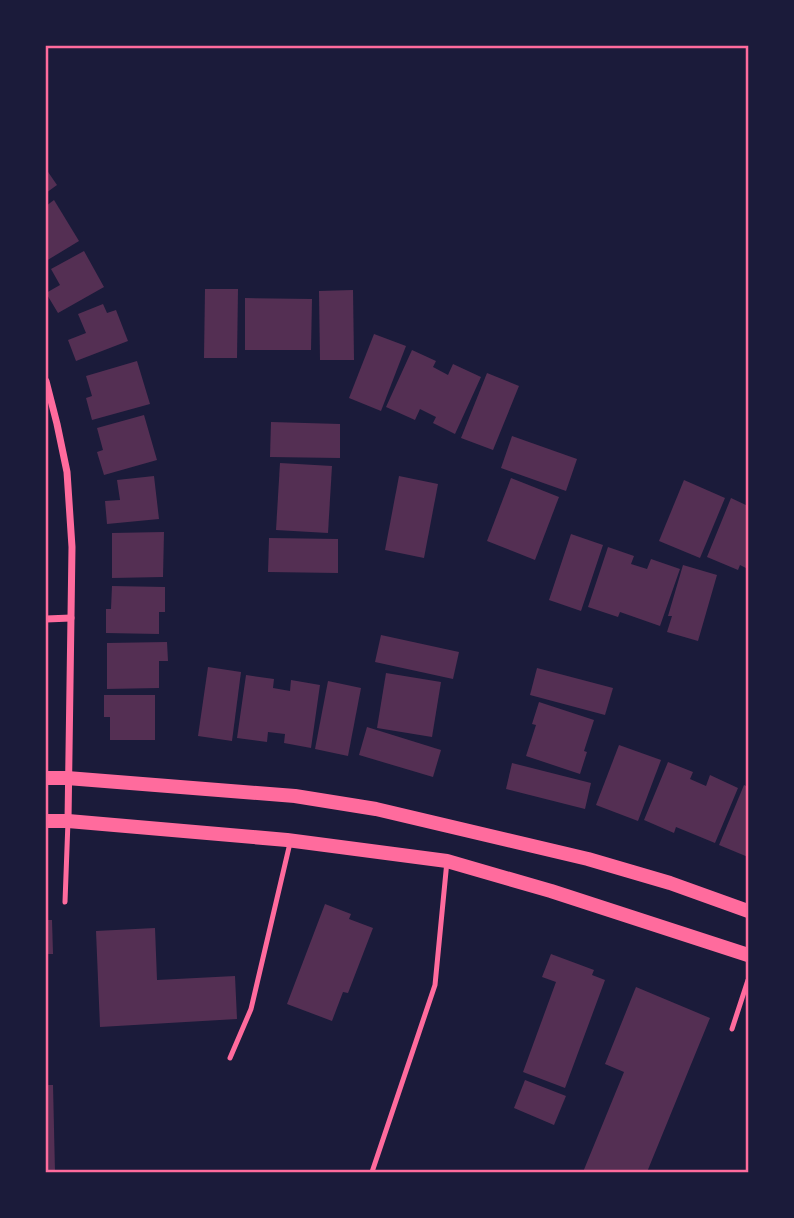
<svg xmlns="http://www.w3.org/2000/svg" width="794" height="1218" viewBox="0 0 794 1218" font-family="'Exo 2',sans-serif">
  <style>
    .building { fill: #542f53 }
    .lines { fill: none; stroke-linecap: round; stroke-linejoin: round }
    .service { stroke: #ff6b9d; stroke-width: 5 }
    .minor { stroke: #ff6b9d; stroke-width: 7 }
    .secondary { stroke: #ff6b9d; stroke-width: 14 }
    .neatline { fill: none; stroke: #ff6b9d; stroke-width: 2.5 }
  </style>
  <rect width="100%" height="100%" fill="#1b1b3a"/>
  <g class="building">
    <polygon points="46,169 57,185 46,193"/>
    <polygon points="54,200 79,241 46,261 46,206"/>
    <polygon points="84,251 104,287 58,313 46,293 60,285 51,269"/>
    <polygon points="205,289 238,289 237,358 204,358"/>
    <polygon points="353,290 354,360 320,360 319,291"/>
    <polygon points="245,298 312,299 311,350 245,350"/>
    <polygon points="103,304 107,313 116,310 128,341 76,361 68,340 86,333 78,314"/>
    <polygon points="374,334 406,346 381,411 349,398"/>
    <polygon points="412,350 436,361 433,367 448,375 453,364 481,377 455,434 433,423 436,417 420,409 415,420 386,407"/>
    <polygon points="137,361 150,404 92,420 86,398 92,396 86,376"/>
    <polygon points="487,373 519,386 493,450 461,438"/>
    <polygon points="144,415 157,460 104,475 97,452 103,450 97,428"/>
    <polygon points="271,422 340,424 340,458 270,457"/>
    <polygon points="512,436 577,459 566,491 501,468"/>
    <polygon points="280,463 332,466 328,533 276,530"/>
    <polygon points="154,476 159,519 107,524 105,501 120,500 117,480"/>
    <polygon points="399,476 438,484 424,558 385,550"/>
    <polygon points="511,478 559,497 535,560 487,541"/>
    <polygon points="684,480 725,498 700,558 659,541"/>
    <polygon points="731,498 748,506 748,569 740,565 738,570 707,557"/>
    <polygon points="164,532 163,577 112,578 112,533"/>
    <polygon points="571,534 603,545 581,611 549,600"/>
    <polygon points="269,538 338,539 338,573 268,572"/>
    <polygon points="608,547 634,556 631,564 647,569 651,559 680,569 660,626 620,612 618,617 588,607"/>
    <polygon points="683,565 717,575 698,641 667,632 672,616 668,616"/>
    <polygon points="112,586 165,587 165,612 159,612 159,634 106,633 106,609 111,609"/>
    <polygon points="381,635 459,652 453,679 375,662"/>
    <polygon points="167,642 168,661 159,661 159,688 107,689 107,643"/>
    <polygon points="208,667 241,672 232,741 198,736"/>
    <polygon points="537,668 613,688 605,715 530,695"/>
    <polygon points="386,673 441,682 432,737 377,728"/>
    <polygon points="246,675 274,679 273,688 290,691 291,680 320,685 311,748 284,743 285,734 268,732 267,742 237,738"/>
    <polygon points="328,681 361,688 348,756 315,749"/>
    <polygon points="104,695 155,695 155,740 110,740 110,717 104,717"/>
    <polygon points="539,702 594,720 584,751 587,752 580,774 526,756 536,725 532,724"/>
    <polygon points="367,727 441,750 433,777 359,755"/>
    <polygon points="619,745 661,760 638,821 596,805"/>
    <polygon points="668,762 693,772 690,779 706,786 710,775 738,788 715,843 676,827 674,833 644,820"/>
    <polygon points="512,763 591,783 585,809 506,789"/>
    <polygon points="744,785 748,787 748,857 719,845"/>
    <polygon points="325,904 351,914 349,919 373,928 348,993 343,992 332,1021 287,1004"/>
    <polygon points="46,920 52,920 53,954 46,954"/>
    <polygon points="155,928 157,980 235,976 237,1019 100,1027 96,931"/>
    <polygon points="551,954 594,970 592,975 605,980 565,1088 523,1072 556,982 542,977"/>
    <polygon points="636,987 710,1018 647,1172 583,1172 624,1072 605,1064"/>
    <polygon points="525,1080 566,1096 554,1125 514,1108"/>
    <polygon points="46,1085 53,1085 55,1172 46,1172"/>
  </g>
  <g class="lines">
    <g class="service">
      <polyline points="65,902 68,821"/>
      <polyline points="732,1029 748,980"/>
      <polyline points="230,1058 251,1009 290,843"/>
      <polyline points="372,1172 435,985 447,861"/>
    </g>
    <g class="minor">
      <polyline points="46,381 57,424 67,472 72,547 68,821"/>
      <polyline points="46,619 71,618"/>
    </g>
    <g class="secondary">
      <polyline points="46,778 67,778 295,796 376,809 588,859 670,883 748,911"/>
      <polyline points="46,821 68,821 287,840 447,861 551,891 748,955"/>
    </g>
  </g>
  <rect width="794" height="1218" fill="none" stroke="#1b1b3a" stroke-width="94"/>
  <rect x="47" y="47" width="700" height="1124" class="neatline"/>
</svg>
